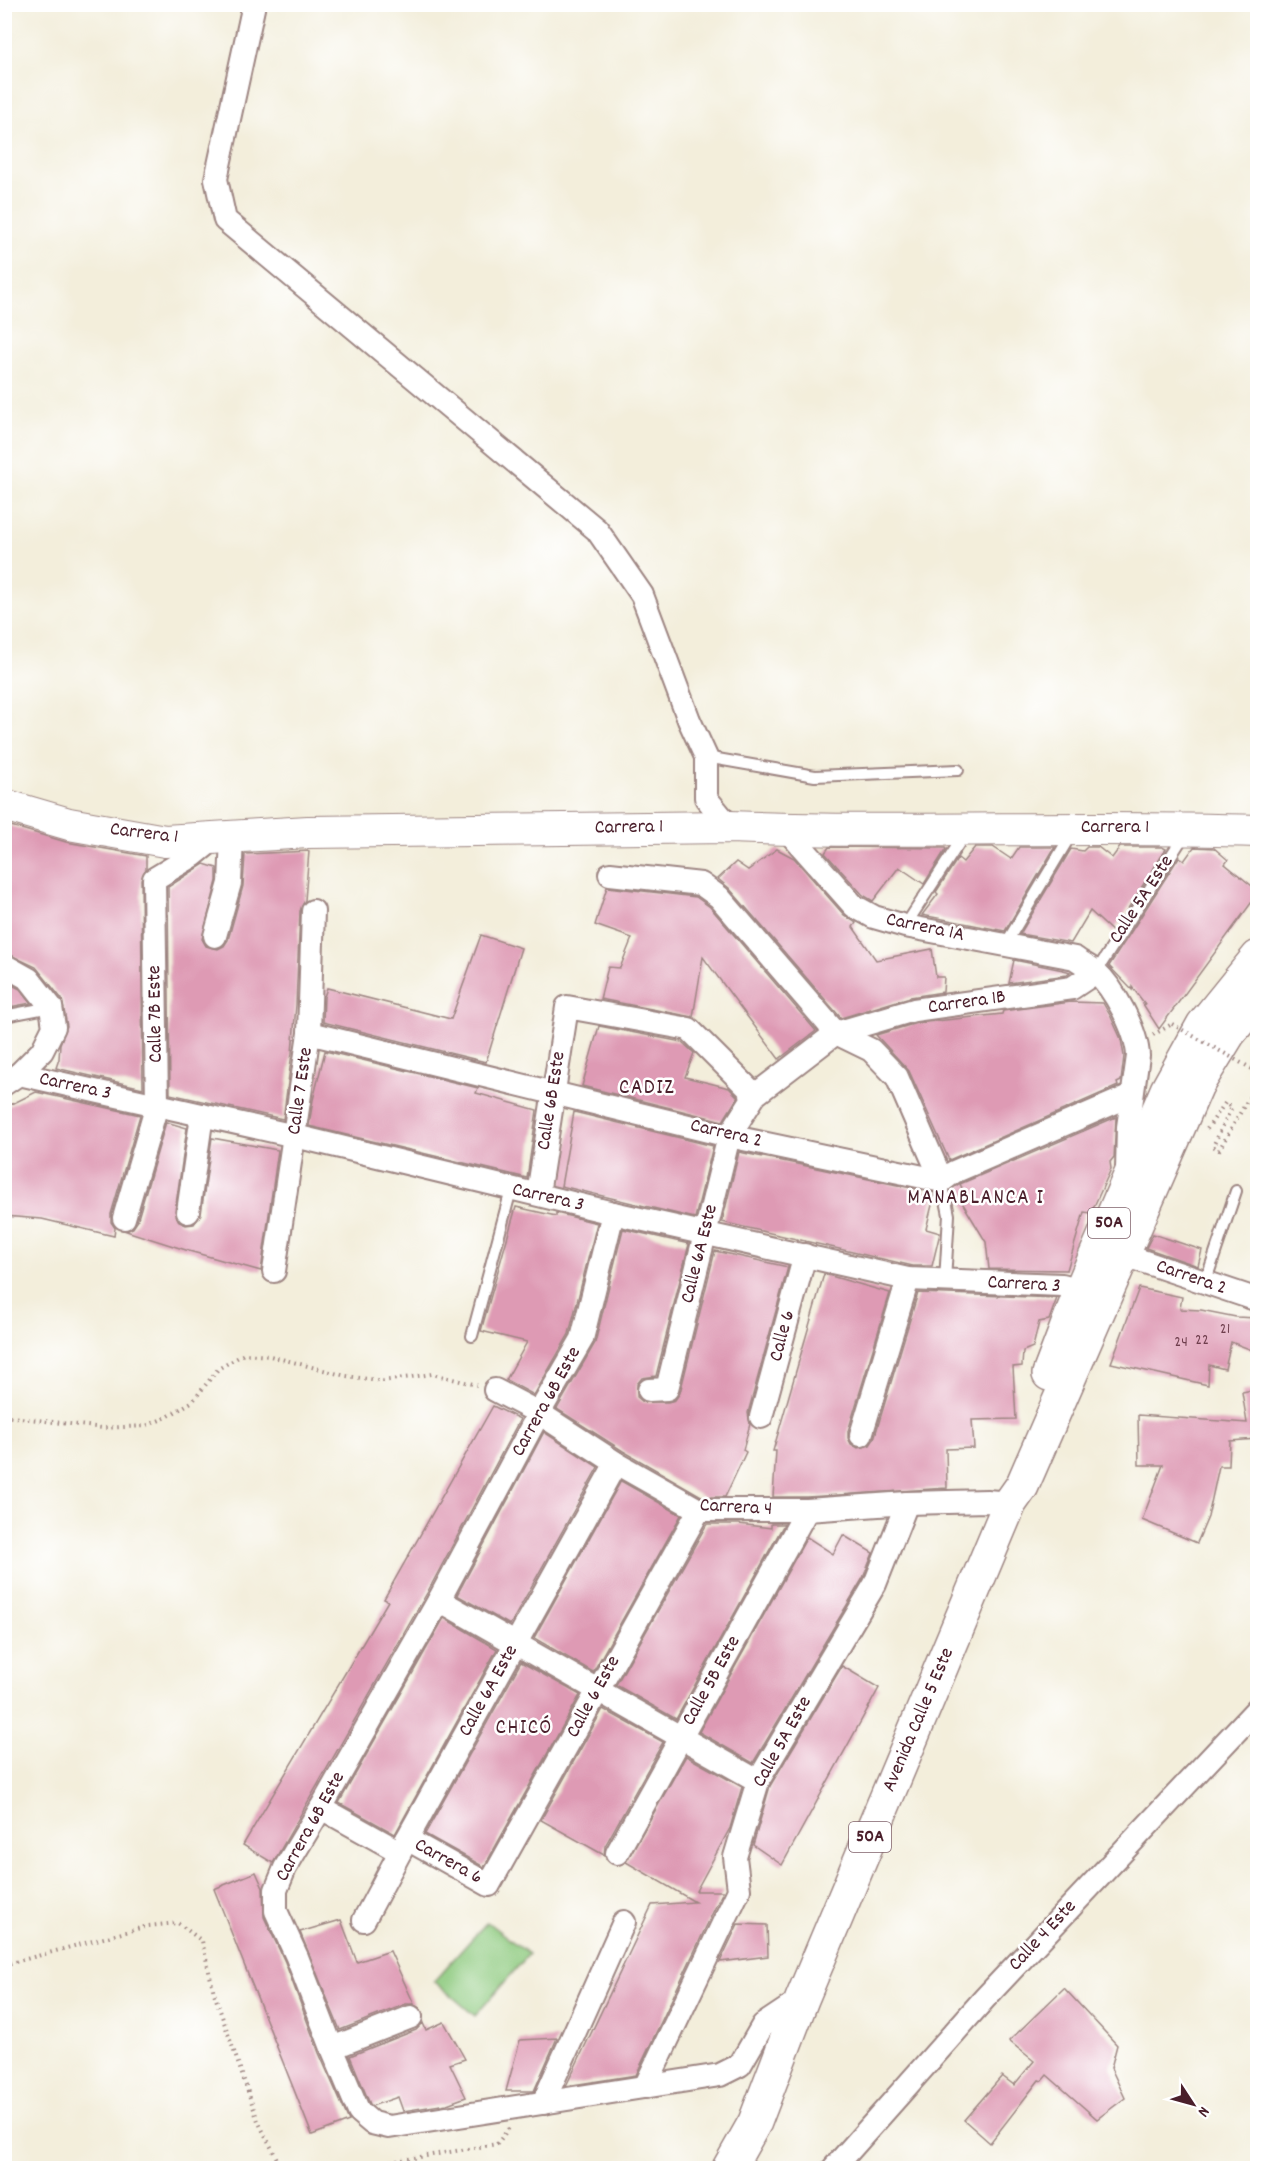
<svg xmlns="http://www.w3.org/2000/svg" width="1262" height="2173" viewBox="0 0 1262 2173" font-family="Dekko,sans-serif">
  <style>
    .green { fill: #8eca7f; stroke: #6c7455; stroke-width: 1.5 }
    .building { fill: #de9ab4 }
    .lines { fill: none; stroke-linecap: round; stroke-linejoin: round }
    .lane-casing { stroke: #9e8683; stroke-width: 14 }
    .street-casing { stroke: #9e8683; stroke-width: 26 }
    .secondary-casing { stroke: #9e8683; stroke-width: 34 }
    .primary-casing { stroke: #9e8683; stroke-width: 36 }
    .path { stroke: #9e8683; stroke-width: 4; stroke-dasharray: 1.5 4.5; stroke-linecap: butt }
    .lane { stroke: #fff; stroke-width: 10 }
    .street { stroke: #fff; stroke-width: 22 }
    .secondary { stroke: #fff; stroke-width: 32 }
    .primary { stroke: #fff; stroke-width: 33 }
    .path-bridge { stroke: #9e8683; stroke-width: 4; stroke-dasharray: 1.5 4.5; stroke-linecap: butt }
    .labels { text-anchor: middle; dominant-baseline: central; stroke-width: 5; stroke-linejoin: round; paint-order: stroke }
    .number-label { font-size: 16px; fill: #6f3e4d }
    .shield { fill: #fff; stroke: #80626b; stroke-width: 1.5 }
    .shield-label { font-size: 18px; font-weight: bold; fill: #4a1f2b }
    .street-label { font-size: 20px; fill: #4a1f2b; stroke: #fff }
    .neighbourhood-label { font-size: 21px; letter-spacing: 1.5px; fill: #4a1f2b; stroke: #fff }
  </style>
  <rect width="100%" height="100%" fill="#fff"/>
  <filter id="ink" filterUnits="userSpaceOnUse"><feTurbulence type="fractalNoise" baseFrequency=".0167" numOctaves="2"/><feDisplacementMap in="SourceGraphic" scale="12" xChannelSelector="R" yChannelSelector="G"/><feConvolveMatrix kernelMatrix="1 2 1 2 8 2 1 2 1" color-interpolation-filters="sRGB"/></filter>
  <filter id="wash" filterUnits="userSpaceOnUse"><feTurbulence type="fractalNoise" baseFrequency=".008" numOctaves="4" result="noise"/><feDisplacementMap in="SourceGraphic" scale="24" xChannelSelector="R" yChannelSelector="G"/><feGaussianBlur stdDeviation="1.35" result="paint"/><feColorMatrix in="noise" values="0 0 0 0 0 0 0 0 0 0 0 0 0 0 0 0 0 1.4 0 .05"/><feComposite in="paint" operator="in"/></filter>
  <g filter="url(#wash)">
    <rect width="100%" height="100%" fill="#f3eedb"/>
    <polygon class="green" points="487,1922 529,1954 475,2016 434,1981"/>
    <g id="blocks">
      <g class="building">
        <polygon points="4,824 66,842 146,856 146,869 141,879 143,1088 56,1068 59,1059 60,1044 67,1026 62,999 36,967 4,952"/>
        <polygon points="829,847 945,848 946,849 924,884 899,867 873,901 863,895 825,853"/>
        <polygon points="975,847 993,847 1011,859 1019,847 1055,847 1005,931 922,915 938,894 936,892 958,858 963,862"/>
        <polygon points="1087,847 1098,847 1112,858 1120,847 1162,847 1166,849 1113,932 1090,911 1071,943 1020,934 1071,849 1083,851"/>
        <polygon points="1194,847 1214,848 1228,860 1225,864 1257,890 1257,895 1159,1029 1143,1004 1145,1004 1132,987 1132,990 1109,966 1179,857 1184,861"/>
        <polygon points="777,849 794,858 844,915 856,923 853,927 876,960 932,949 936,977 944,977 943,992 910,997 841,1018 729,888 718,879 736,862 748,870"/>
        <polygon points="309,851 305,900 300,911 296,1005 292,1053 283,1119 170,1094 168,887 204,864 217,868 217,881 202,939 206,946 218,949 224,946 228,940 243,886 245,854"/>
        <polygon points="607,887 696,897 710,907 816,1031 779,1059 703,957 693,1017 600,999 608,967 620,968 632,938 595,925"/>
        <polygon points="481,935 521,948 486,1062 323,1022 324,997 327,988 451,1019"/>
        <polygon points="1014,960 1063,970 1071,972 1067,975 1009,983"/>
        <polygon points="4,981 20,989 31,1003 4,1008"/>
        <polygon points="1071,1002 1103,1003 1111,1017 1121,1039 1124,1056 1121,1081 1117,1083 1118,1086 949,1160 909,1071 876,1035 917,1023 1002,1014 1003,1011"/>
        <polygon points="599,1026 682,1042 694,1053 685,1077 729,1088 738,1097 723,1121 582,1086"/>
        <polygon points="325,1051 478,1088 476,1093 537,1110 527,1178 309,1126 313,1100"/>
        <polygon points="36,1092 140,1115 111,1214 111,1222 115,1228 114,1236 42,1219 4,1216 4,1108"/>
        <polygon points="574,1112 713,1146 695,1218 561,1186"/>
        <polygon points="1116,1117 1114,1157 1110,1162 1111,1169 1091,1213 1084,1212 1067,1270 989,1269 986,1242 960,1199 969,1201 960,1184"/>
        <polygon points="166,1122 187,1128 175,1211 179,1222 186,1225 194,1224 201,1214 212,1138 278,1150 261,1271 189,1251 126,1231 133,1228 137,1222"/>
        <polygon points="739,1152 935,1193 926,1229 940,1233 932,1266 913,1266 722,1222"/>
        <polygon points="516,1207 556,1216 556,1213 597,1223 569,1334 534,1395 506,1380 527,1342 481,1331"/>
        <polygon points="623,1229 689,1244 656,1376 642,1378 637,1384 637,1397 643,1402 668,1402 675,1400 680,1393 715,1251 788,1267 748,1413 750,1424 743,1450 746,1452 725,1497 703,1497 623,1451 557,1409 595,1343"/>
        <polygon points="1153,1234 1202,1250 1198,1266 1146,1248"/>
        <polygon points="824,1274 890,1293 848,1431 848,1438 851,1444 858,1448 870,1445 874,1439 918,1293 1057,1298 1049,1320 1039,1322 1033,1347 1023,1351 1022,1366 1013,1367 1016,1419 972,1420 974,1448 946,1449 947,1488 807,1497 773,1497 776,1451 773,1451"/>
        <polygon points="1139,1288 1182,1297 1180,1309 1201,1310 1236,1317 1257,1318 1257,1352 1231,1342 1225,1369 1209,1365 1208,1385 1111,1363"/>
        <polygon points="1257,1389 1257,1439 1230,1441 1229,1466 1219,1466 1208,1517 1197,1543 1142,1520 1163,1465 1139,1465 1138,1415 1247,1423 1242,1392"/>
        <polygon points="493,1406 520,1419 427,1593 273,1863 243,1845 388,1601 384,1599"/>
        <polygon points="544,1432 598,1467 510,1625 457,1595"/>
        <polygon points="621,1481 681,1515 593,1672 534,1638"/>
        <polygon points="707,1524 739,1524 771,1528 771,1524 784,1524 676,1719 616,1685"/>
        <polygon points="843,1535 873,1553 863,1578 753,1763 699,1732 807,1537 833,1554"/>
        <polygon points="444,1618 497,1649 395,1834 339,1803"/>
        <polygon points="521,1662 580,1695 484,1867 425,1834"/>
        <polygon points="842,1666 879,1688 782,1865 753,1845 770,1786"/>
        <polygon points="603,1709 663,1742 605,1846 604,1855 541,1820"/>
        <polygon points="686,1756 742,1787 730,1828 696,1891 723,1891 636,2075 566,2086 652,1905 695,1902 626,1862"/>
        <polygon points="256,1872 263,1888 264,1917 285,1962 319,2053 349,2121 312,2135 214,1889"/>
        <polygon points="341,1920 357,1962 390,1951 414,2004 406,2004 340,2030 300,1932"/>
        <polygon points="738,1924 767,1925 768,1956 720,1962"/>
        <polygon points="1064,1988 1117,2045 1111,2068 1125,2098 1097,2119 1047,2075 1042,2081 1039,2080 990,2143 964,2120 1002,2076 1014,2085 1034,2061 1009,2041"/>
        <polygon points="444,2022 465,2059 450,2064 466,2097 447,2104 403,2111 398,2097 372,2106 370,2104 350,2056 416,2030 423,2023 426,2030"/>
        <polygon points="557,2038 534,2091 506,2091 520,2040"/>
      </g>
    </g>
  </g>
  <g filter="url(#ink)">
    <use href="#blocks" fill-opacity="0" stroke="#9e8683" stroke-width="1.5"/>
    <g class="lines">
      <g class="lane-casing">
        <g id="lane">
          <polyline points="706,757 815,776 958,770"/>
          <polyline points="905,926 965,834"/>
          <polyline points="1005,945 1072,833"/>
          <polyline points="1096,972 1185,834"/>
          <polyline points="4,1016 51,1007"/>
          <polyline points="942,1181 949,1215 945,1281"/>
          <polyline points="1205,1283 1236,1191"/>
          <polyline points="472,1336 511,1190"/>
        </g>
      </g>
      <g class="street-casing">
        <g id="street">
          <polyline points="254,4 216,179 225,220 597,530 642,595 689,720 706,757 706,798 730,827"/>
          <path d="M786,829L854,906L874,917L905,926L1075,958C1081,963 1089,966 1095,971C1114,988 1137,1031 1138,1056L1128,1127L1127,1170"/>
          <polyline points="610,874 701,884 719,897 836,1033 871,1050 897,1077 942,1181"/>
          <polyline points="215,936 230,883 232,837"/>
          <polyline points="4,965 29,979 51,1007 54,1027 42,1051 19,1074 4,1084"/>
          <polyline points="309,1033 729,1136 942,1181 954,1172 1132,1095"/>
          <polyline points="19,1074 295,1136 613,1213 908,1279 1062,1285 1081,1290"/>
          <polyline points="538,1194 567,1007 689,1029 755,1095"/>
          <polyline points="188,1212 202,1115"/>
          <polyline points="613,1213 582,1339 539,1413 439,1600 321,1808 285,1868 276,1890 276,1911 297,1957 332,2048 359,2112 372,2123 389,2127 720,2075 740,2065 763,2025 802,1999"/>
          <polyline points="124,1218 157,1105 154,879 194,855 214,839"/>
          <polyline points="1124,1255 1258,1300"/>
          <polyline points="274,1271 309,1033 313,911"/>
          <polyline points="495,1390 539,1413 616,1463 699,1510 807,1510 907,1503 987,1501 1010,1503"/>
          <polyline points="649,1390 667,1389 729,1136 755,1095 836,1033 914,1010 1072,988 1096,972"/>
          <polyline points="761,1417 805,1255"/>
          <polyline points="861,1435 908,1279"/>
          <polyline points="439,1600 758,1781"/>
          <polyline points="321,1808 400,1852"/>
          <polyline points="407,1839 489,1885 699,1510"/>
          <polyline points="617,1853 807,1510"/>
          <polyline points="364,1920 407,1839 616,1463"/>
          <polyline points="332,2048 411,2017"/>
          <polyline points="645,2087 739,1890 735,1857 758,1781 875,1584 907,1503"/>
          <polyline points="543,2103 624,1922"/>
          <polyline points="834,2168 985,1998 1258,1708"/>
        </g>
      </g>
      <g class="secondary-casing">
        <path id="secondary" d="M4,805L69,824L165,841L308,832L730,827C906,834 1082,825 1258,831"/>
      </g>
      <g class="primary-casing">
        <g id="primary">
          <polyline points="1049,1374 1081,1290 1167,1090 1203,1025 1258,957"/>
          <polyline points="729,2168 755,2122 802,1999 1010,1503 1022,1486 1197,1085 1229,1033 1258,999"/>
        </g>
      </g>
      <g class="path">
        <polyline points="1153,1035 1172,1024"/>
        <polyline points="1254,1070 1258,1072"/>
        <polyline points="1207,1129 1225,1103 1232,1107 1213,1146 1219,1150 1258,1082"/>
        <polyline points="4,1416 103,1428 146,1426 167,1417 193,1401 218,1369 244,1354 270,1356 346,1376 383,1381 432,1374 477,1385"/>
        <polyline points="4,1965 148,1926 178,1923 202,1941 214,1993 258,2121 279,2163 293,2168"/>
        <polyline points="355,2168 497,2144 509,2128"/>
      </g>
      <use href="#lane" class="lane"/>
      <use href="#street" class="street"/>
      <use href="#secondary" class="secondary"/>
      <use href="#primary" class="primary"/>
      <polyline class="path-bridge" points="1172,1024 1254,1070"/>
    </g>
  </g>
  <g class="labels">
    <g class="number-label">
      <text x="1225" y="1329">21</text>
      <text x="1202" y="1340">22</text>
      <text x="1181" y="1342">24</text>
    </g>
    <g class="shield">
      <rect x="1088" y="1208" width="42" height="30" rx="4.5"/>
      <rect x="849" y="1822" width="42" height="30" rx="4.5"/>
    </g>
    <g class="shield-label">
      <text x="1109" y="1223">50A</text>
      <text x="870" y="1837">50A</text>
    </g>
    <g class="street-label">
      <text transform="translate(629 828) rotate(-1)">Carrera 1</text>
      <text x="1115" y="828">Carrera 1</text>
      <text transform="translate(144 834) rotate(7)">Carrera 1</text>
      <text transform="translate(1142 900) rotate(-57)">Calle 5A Este</text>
      <text transform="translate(925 928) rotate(12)">Carrera 1A</text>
      <text transform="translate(967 1003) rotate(-8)">Carrera 1B</text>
      <text transform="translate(156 1014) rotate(-91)">Calle 7B Este</text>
      <text transform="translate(75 1087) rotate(12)">Carrera 3</text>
      <text transform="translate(301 1091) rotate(-82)">Calle 7 Este</text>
      <text transform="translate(552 1101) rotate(-81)">Calle 6B Este</text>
      <text transform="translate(726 1134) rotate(13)">Carrera 2</text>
      <text transform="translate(548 1198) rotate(13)">Carrera 3</text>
      <text transform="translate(700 1254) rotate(-76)">Calle 6A Este</text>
      <text transform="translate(1191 1278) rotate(19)">Carrera 2</text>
      <text transform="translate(1024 1285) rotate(3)">Carrera 3</text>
      <text transform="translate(783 1336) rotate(-75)">Calle 6</text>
      <text transform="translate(547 1402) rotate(-61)">Carrera 6B Este</text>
      <text transform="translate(736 1508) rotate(3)">Carrera 4</text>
      <text transform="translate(712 1681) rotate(-61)">Calle 5B Este</text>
      <text transform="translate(489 1691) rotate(-61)">Calle 6A Este</text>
      <text transform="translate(594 1697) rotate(-61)">Calle 6 Este</text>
      <text transform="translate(919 1720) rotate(-67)">Avenida Calle 5 Este</text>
      <text transform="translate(783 1742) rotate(-61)">Calle 5A Este</text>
      <text transform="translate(311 1827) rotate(-61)">Carrera 6B Este</text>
      <text transform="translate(448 1862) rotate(29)">Carrera 6</text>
      <text transform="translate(1043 1936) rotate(-47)">Calle 4 Este</text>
    </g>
    <g class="neighbourhood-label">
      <text x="647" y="1089">CADIZ</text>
      <text x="976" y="1199">MANABLANCA I</text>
      <text x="524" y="1729">CHICÓ</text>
    </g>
  </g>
  <rect width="1262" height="2173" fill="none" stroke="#fff" stroke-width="24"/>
  <g transform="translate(1193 2104) rotate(126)" stroke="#ffffff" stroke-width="4.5" paint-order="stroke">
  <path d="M0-4.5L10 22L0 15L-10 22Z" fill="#4a1f2b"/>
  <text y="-9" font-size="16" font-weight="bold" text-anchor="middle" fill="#4a1f2b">N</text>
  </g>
</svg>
